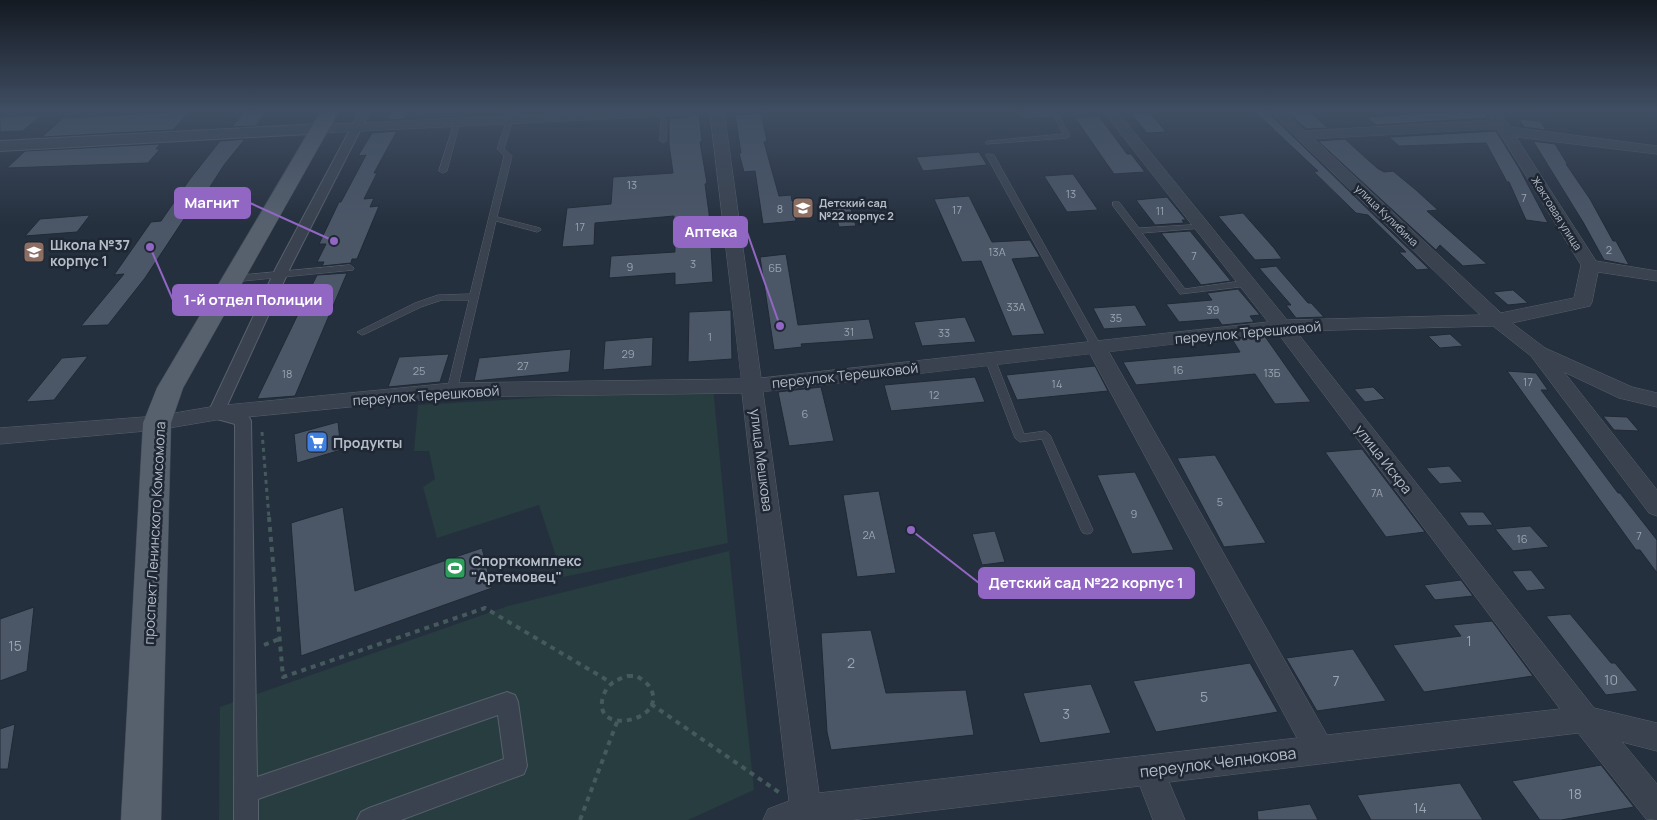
<svg xmlns="http://www.w3.org/2000/svg" width="1657" height="820" viewBox="0 0 1657 820" font-family="Manrope,sans-serif">
  <style>
    .green { fill: #273d3f }
    .building { fill: #4b5767; stroke: #202935 }
    .lines { fill: none; stroke-linecap: round; stroke-linejoin: round }
    .service-casing { stroke: #57606c; stroke-width: 1 }
    .pedestrian-casing { stroke: #57606c; stroke-width: 2 }
    .minor-casing { stroke: #57606c; stroke-width: 1 }
    .tertiary-casing { stroke: #57606c; stroke-width: 2 }
    .primary-casing { stroke: #424b57; stroke-width: 1 }
    .path-far1 { stroke: #455a5c; stroke-width: 3; stroke-dasharray: 4 4; stroke-linecap: butt }
    .path { stroke: #455a5c; stroke-width: 4; stroke-dasharray: 5 5; stroke-linecap: butt }
    .service { fill: #39424e; fill-rule: evenodd }
    .pedestrian { fill: #39424e; fill-rule: evenodd }
    .minor { fill: #39424e; fill-rule: evenodd }
    .tertiary { fill: #39424e; fill-rule: evenodd }
    .primary { fill: #57616e; fill-rule: evenodd }
    .labels { text-anchor: middle; dominant-baseline: central; stroke-width: 5; stroke-linejoin: round; paint-order: stroke }
    .number-label { font-size: 11px; fill: #9aa4b0 }
    .far-poi-label { font-size: 11px; font-weight: bold; fill: #b5bdc9; stroke: #1e2733; text-anchor: start }
    .far-street-label { font-size: 11px; fill: #b5bdc9; stroke: #1e2733 }
    .poi-label { font-size: 14px; font-weight: bold; fill: #b5bdc9; stroke: #1e2733; text-anchor: start }
    .street-label { font-size: 14px; fill: #b5bdc9; stroke: #1e2733 }
    .near-number-label { font-size: 14px; fill: #9aa4b0 }
    .near-street-label { font-size: 16px; fill: #b5bdc9; stroke: #1e2733 }
    .leader { fill: none; stroke: #9266c3; stroke-width: 2 }
    .callout-dot { fill: #9266c3; stroke: #1e2733; stroke-width: 2 }
    .callout { fill: #9266c3; stroke: #9266c3; stroke-width: 2 }
    .callout-label { font-size: 15px; text-anchor: middle; font-weight: bold; fill: #fff }
  </style>
  <rect width="100%" height="100%" fill="#25303e"/>
  <g class="green">
    <polygon points="713,387 728,543 563,577 539,505 437,538 423,487 435,479 429,451 414,451 418,405"/>
    <polygon points="729,551 754,790 688,820 219,820 220,707 508,606"/>
  </g>
  <g class="building">
    <polygon points="190,111 173,130 42,137 63,118"/>
    <polygon points="245,111 267,111 256,126 232,127"/>
    <polygon points="390,111 408,111 404,119 387,120"/>
    <polygon points="1254,111 1267,111 1429,269 1417,270 1399,252 1406,252 1368,215 1356,213 1314,172 1318,171"/>
    <polygon points="1286,111 1309,111 1328,128 1306,129"/>
    <polygon points="1439,112 1484,113 1488,118 1376,125 1366,117"/>
    <polygon points="761,113 767,141 764,142 779,196 791,195 792,201 798,200 801,214 795,215 796,221 763,224 755,171 744,172 739,153 741,153 735,115"/>
    <polygon points="1150,113 1166,132 1147,133 1131,114"/>
    <polygon points="692,114 699,114 702,142 700,142 707,183 705,184 709,213 713,282 675,285 675,273 609,278 611,256 675,252 674,216 595,223 594,245 562,247 567,208 611,204 613,177 673,173 669,144 669,118 687,117"/>
    <polygon points="41,115 23,131 0,132 0,117"/>
    <polygon points="1099,116 1127,154 1131,154 1145,172 1114,174 1075,118"/>
    <polygon points="1519,119 1540,121 1546,130 1524,127"/>
    <polygon points="397,131 374,173 377,173 364,199 374,198 370,207 379,206 357,259 352,259 351,263 322,266 324,262 317,262 326,244 319,244 339,202 341,202 366,155 358,156 372,133"/>
    <polygon points="1496,131 1519,168 1548,223 1526,220 1509,182 1507,182 1486,143 1399,146 1389,137"/>
    <polygon points="245,139 224,165 197,207 192,207 145,278 108,325 81,326 124,274 114,275 151,222 161,221 190,179 220,141"/>
    <polygon points="1345,139 1377,168 1384,172 1393,171 1416,190 1438,210 1427,211 1487,264 1463,266 1440,245 1436,250 1318,141"/>
    <polygon points="1533,141 1555,144 1568,165 1566,164 1590,199 1613,241 1616,241 1629,265 1604,260 1583,222"/>
    <polygon points="160,144 156,149 160,149 148,163 7,168 25,151"/>
    <polygon points="979,152 987,165 923,171 916,157"/>
    <polygon points="1073,174 1098,210 1067,212 1044,176"/>
    <polygon points="969,196 992,242 1030,240 1040,257 1012,259 1045,334 1012,336 981,261 962,262 934,199"/>
    <polygon points="1167,197 1186,220 1182,220 1184,223 1155,225 1136,200"/>
    <polygon points="850,206 856,226 839,227 833,208"/>
    <polygon points="1243,213 1274,248 1282,259 1255,260 1218,216"/>
    <polygon points="90,215 77,232 25,236 40,219"/>
    <polygon points="1190,231 1231,281 1201,285 1161,233"/>
    <polygon points="786,254 798,325 869,319 874,339 801,344 802,347 774,350 760,257"/>
    <polygon points="1276,266 1308,303 1311,303 1324,317 1296,318 1286,305 1291,305 1259,268"/>
    <polygon points="347,273 295,396 257,399 317,275"/>
    <polygon points="1238,289 1260,315 1250,316 1254,322 1222,325 1218,319 1179,322 1166,304 1212,300 1207,293"/>
    <polygon points="1513,290 1528,303 1508,305 1493,292"/>
    <polygon points="1135,305 1147,326 1104,329 1093,308"/>
    <polygon points="731,310 732,359 688,362 689,312"/>
    <polygon points="965,317 976,342 922,346 914,322"/>
    <polygon points="1450,334 1463,346 1440,348 1428,336"/>
    <polygon points="1264,335 1311,402 1275,404 1255,374 1136,385 1123,362 1240,352 1232,339"/>
    <polygon points="653,337 652,366 603,370 605,341"/>
    <polygon points="571,349 569,372 474,381 479,358"/>
    <polygon points="449,354 440,382 388,387 399,357"/>
    <polygon points="88,356 54,400 26,402 62,358"/>
    <polygon points="1095,366 1108,391 1017,400 1006,375"/>
    <polygon points="1507,371 1536,373 1548,390 1541,390 1618,493 1620,493 1657,540 1657,573 1640,550 1636,550"/>
    <polygon points="975,377 985,402 891,411 884,385"/>
    <polygon points="821,387 834,441 789,446 778,392"/>
    <polygon points="1373,387 1385,399 1365,402 1354,389"/>
    <polygon points="1603,416 1627,417 1639,431 1614,430"/>
    <polygon points="338,422 341,450 297,463 294,434"/>
    <polygon points="1362,449 1425,532 1386,537 1325,452"/>
    <polygon points="1215,455 1266,543 1224,547 1177,458"/>
    <polygon points="1449,466 1463,482 1440,484 1426,468"/>
    <polygon points="1135,472 1174,550 1132,554 1097,475"/>
    <polygon points="879,491 896,573 857,577 843,495"/>
    <polygon points="343,507 355,591 482,548 492,588 301,656 291,523"/>
    <polygon points="1459,512 1483,512 1493,525 1468,526"/>
    <polygon points="1530,526 1549,547 1513,551 1495,529"/>
    <polygon points="995,531 1005,562 982,565 972,534"/>
    <polygon points="1531,570 1546,589 1527,591 1512,571"/>
    <polygon points="1461,580 1473,596 1435,600 1424,585"/>
    <polygon points="34,607 27,671 0,681 0,619"/>
    <polygon points="1570,614 1611,663 1615,663 1638,691 1606,695 1546,616"/>
    <polygon points="1492,621 1533,676 1424,692 1393,645 1461,636 1453,625"/>
    <polygon points="871,630 886,693 966,690 974,735 831,750 827,732 821,633"/>
    <polygon points="1353,649 1386,701 1317,711 1286,658"/>
    <polygon points="1250,663 1278,712 1156,732 1133,681"/>
    <polygon points="1091,684 1111,733 1040,743 1023,693"/>
    <polygon points="15,724 8,769 0,769 0,729"/>
    <polygon points="1601,765 1634,807 1561,820 1540,820 1512,781"/>
    <polygon points="1460,783 1483,820 1371,820 1357,795"/>
    <polygon points="1310,804 1318,820 1258,820 1257,811"/>
  </g>
  <g class="lines">
    <g class="service-casing">
      <g id="service">
        <polygon points="513,111 519,111 513,119 504,149 512,156 497,217 540,228 541,230 537,232 496,221 457,390 452,393 447,390 469,300 442,300 421,307 365,334 362,335 357,332 415,303 438,295 470,294 504,156 497,149 507,119"/>
        <polygon points="662,111 667,112 666,141 663,143 660,141"/>
        <polygon points="1016,111 1022,111 1024,113 1058,113 1070,136 1067,138 986,144 986,142 988,141 1063,134 1054,116 1022,117"/>
        <polygon points="455,121 460,122 447,171 443,173 439,171"/>
        <polygon points="988,154 994,155 1102,348 1100,350 1094,350 1092,348 986,155"/>
        <polygon points="1113,202 1119,202 1139,228 1205,224 1205,228 1202,228 1142,233 1185,289 1248,280 1252,283 1248,286 1180,294 1113,206"/>
        <polygon points="350,265 354,268 353,270 233,282 229,279 233,276"/>
        <polygon points="990,356 995,359 1024,434 1045,431 1050,435 1093,530 1091,533 1087,534 1083,533 1081,530 1042,439 1020,442 1015,438 985,359"/>
      </g>
    </g>
    <g class="pedestrian-casing">
      <polygon id="pedestrian" points="360,111 370,111 290,268 225,410 249,417 251,421 257,777 507,692 515,695 518,702 527,766 524,774 401,820 357,820 361,812 369,808 504,759 498,715 258,799 258,820 234,820 235,424 210,417 208,413 276,268"/>
    </g>
    <g class="minor-casing">
      <g id="minor">
        <polygon points="608,111 694,111 687,115 320,133 315,132 313,129 315,126 320,125"/>
        <path d="M710,111H724L761,378L1268,322L1103,111H1117L1287,320L1480,315L1269,111H1284L1305,131L1492,120L1487,113L1489,111H1499L1510,127L1657,146V154L1516,137L1596,261L1657,271V281L1598,272L1592,302L1590,306L1512,323L1545,348L1632,387L1657,393V407L1619,398L1564,372L1657,490V516L1649,513L1531,356L1493,326L1296,331L1594,708L1657,723V751L1622,742L1657,784V820L1646,819L1578,733L1169,782L1185,820H1153L1140,786L852,820H763L768,809L789,801L742,393L452,397L216,420L157,430L0,444V428L157,416L216,406L452,383L741,379ZM1497,129L1581,265L1574,298L1501,313L1314,139ZM1277,332L1560,709L1327,735L1109,352ZM1090,354L1297,738L819,793L763,392Z"/>
      </g>
    </g>
    <g class="tertiary-casing">
      <polygon id="tertiary" points="320,124 326,125 329,129 326,133 0,151 0,141"/>
    </g>
    <g class="primary-casing">
      <polygon id="primary" points="321,111 339,111 183,388 171,423 161,820 121,820 143,423 157,388"/>
    </g>
    <polyline class="path-far1" points="262,432 269,518"/>
    <g class="path">
      <polyline points="269,517 283,677 485,608 612,683"/>
      <polyline points="264,645 279,639"/>
      <path d="M628,676H637C641,679 646,682 649,686C673,721 587,739 604,694C608,684 617,679 628,676Z"/>
      <polyline points="651,704 780,793"/>
      <polyline points="580,820 617,722"/>
    </g>
    <use href="#service" class="service"/>
    <use href="#pedestrian" class="pedestrian"/>
    <use href="#minor" class="minor"/>
    <use href="#tertiary" class="tertiary"/>
    <use href="#primary" class="primary"/>
  </g>
  <linearGradient id="sky" x2="0" y2="1"><stop stop-color="#141a22"/><stop offset="0.49" stop-color="#404e63"/><stop offset="1" stop-color="#404e63" stop-opacity="0"/></linearGradient>
  <rect width="1657" height="226" fill="url(#sky)"/>
  <defs>
    <g id="school-square" transform="scale(1.125)"><rect x="-9" y="-9" width="18" height="18" rx="4" fill="#8d6e63" stroke="#1e2733"/><path d="M0-5L7-2L0 1L-7-2ZM-4 1L0 2.5L4 1V4Q0 6-4 4Z" fill="#fff"/></g>
    <g id="supermarket-square" transform="scale(1.125)"><rect x="-9" y="-9" width="18" height="18" rx="4" fill="#3f7fe0" stroke="#1e2733"/><path d="M-6-5.5h2.5l.6 2H6L4.5 2H-2.5L-4.4-4H-6ZM-1.5 3.2a1.3 1.3 0 1 0 .1 0ZM3 3.2a1.3 1.3 0 1 0 .1 0Z" fill="#fff"/></g>
    <g id="stadium-square" transform="scale(1.125)"><rect x="-9" y="-9" width="18" height="18" rx="4" fill="#2e9e5b" stroke="#1e2733"/><path d="M0-5a6.5 5 0 1 0 0 10a6.5 5 0 1 0 0-10ZM-3.5-1.8h7v3.6h-7Z" fill="#fff"/></g>
  </defs>
  <g fill-rule="evenodd">
    <use href="#school-square" x="803" y="208"/>
    <use href="#school-square" x="34" y="252"/>
    <use href="#supermarket-square" x="317" y="442"/>
    <use href="#stadium-square" x="455" y="568"/>
  </g>
  <g class="labels">
    <g class="number-label">
      <text x="632" y="184">13</text>
      <text x="1071" y="193">13</text>
      <text x="1524" y="197">7</text>
      <text x="780" y="208">8</text>
      <text x="957" y="209">17</text>
      <text x="1160" y="210">11</text>
      <text x="580" y="226">17</text>
      <text x="1609" y="249">2</text>
      <text x="997" y="251">13А</text>
      <text x="1194" y="255">7</text>
      <text x="693" y="263">3</text>
      <text x="630" y="266">9</text>
      <text x="775" y="267">6Б</text>
      <text x="1016" y="306">33А</text>
      <text x="1213" y="309">39</text>
      <text x="1116" y="317">35</text>
      <text x="849" y="331">31</text>
      <text x="944" y="332">33</text>
      <text x="710" y="336">1</text>
      <text x="628" y="353">29</text>
      <text x="523" y="365">27</text>
      <text x="1178" y="369">16</text>
      <text x="419" y="370">25</text>
      <text x="1272" y="372">13Б</text>
      <text x="287" y="373">18</text>
      <text x="1528" y="381">17</text>
      <text x="1057" y="383">14</text>
      <text x="934" y="394">12</text>
      <text x="805" y="413">6</text>
      <text x="1377" y="492">7А</text>
      <text x="1220" y="501">5</text>
      <text x="1134" y="513">9</text>
      <text x="869" y="534">2А</text>
      <text x="1639" y="535">7</text>
      <text x="1522" y="538">16</text>
    </g>
    <g class="far-poi-label">
      <text x="819" y="202">Детский сад<tspan x="819" dy="13">№22 корпус 2</tspan></text>
    </g>
    <g class="far-street-label">
      <text transform="translate(1557 213) rotate(58)">Жактовая улица</text>
      <text transform="translate(1387 215) rotate(44)">улица Кулибина</text>
    </g>
    <g class="poi-label">
      <text x="50" y="244">Школа №37<tspan x="50" dy="16">корпус 1</tspan></text>
      <text x="333" y="442">Продукты</text>
      <text x="471" y="560">Спорткомплекс<tspan x="471" dy="16">"Артемовец"</tspan></text>
    </g>
    <g class="street-label">
      <text transform="translate(1248 332) rotate(-5)">переулок Терешковой</text>
      <text transform="translate(845 375) rotate(-6)">переулок Терешковой</text>
      <text transform="translate(426 395) rotate(-4)">переулок Терешковой</text>
      <text transform="translate(1384 459) rotate(52)">улица Искра</text>
      <text transform="translate(762 460) rotate(83)">улица Мешкова</text>
      <text transform="translate(154 533) rotate(-87)">проспект Ленинского Комсомола</text>
    </g>
    <g class="near-number-label">
      <text x="1469" y="640">1</text>
      <text x="15" y="645">15</text>
      <text x="851" y="662">2</text>
      <text x="1611" y="679">10</text>
      <text x="1336" y="680">7</text>
      <text x="1204" y="696">5</text>
      <text x="1066" y="713">3</text>
      <text x="1575" y="793">18</text>
      <text x="1420" y="807">14</text>
    </g>
    <g class="near-street-label">
      <text transform="translate(1218 762) rotate(-7)">переулок Челнокова</text>
    </g>
  </g>
  <path class="leader" d="M334 241L250 203M780 326L747 232M150 247L173 300M911 530L979 583"/>
  <g class="callout-dot">
    <circle cx="334" cy="241" r="5"/>
    <circle cx="780" cy="326" r="5"/>
    <circle cx="150" cy="247" r="5"/>
    <circle cx="911" cy="530" r="5"/>
  </g>
  <g class="callout">
    <rect x="175" y="188" width="75" height="30" rx="5"/>
    <rect x="674" y="217" width="73" height="30" rx="5"/>
    <rect x="173" y="285" width="159" height="30" rx="5"/>
    <rect x="979" y="568" width="215" height="30" rx="5"/>
  </g>
  <g class="callout-label">
    <text x="212" y="208">Магнит</text>
    <text x="711" y="237">Аптека</text>
    <text x="253" y="305">1-й отдел Полиции</text>
    <text x="1086" y="588">Детский сад №22 корпус 1</text>
  </g>
</svg>
